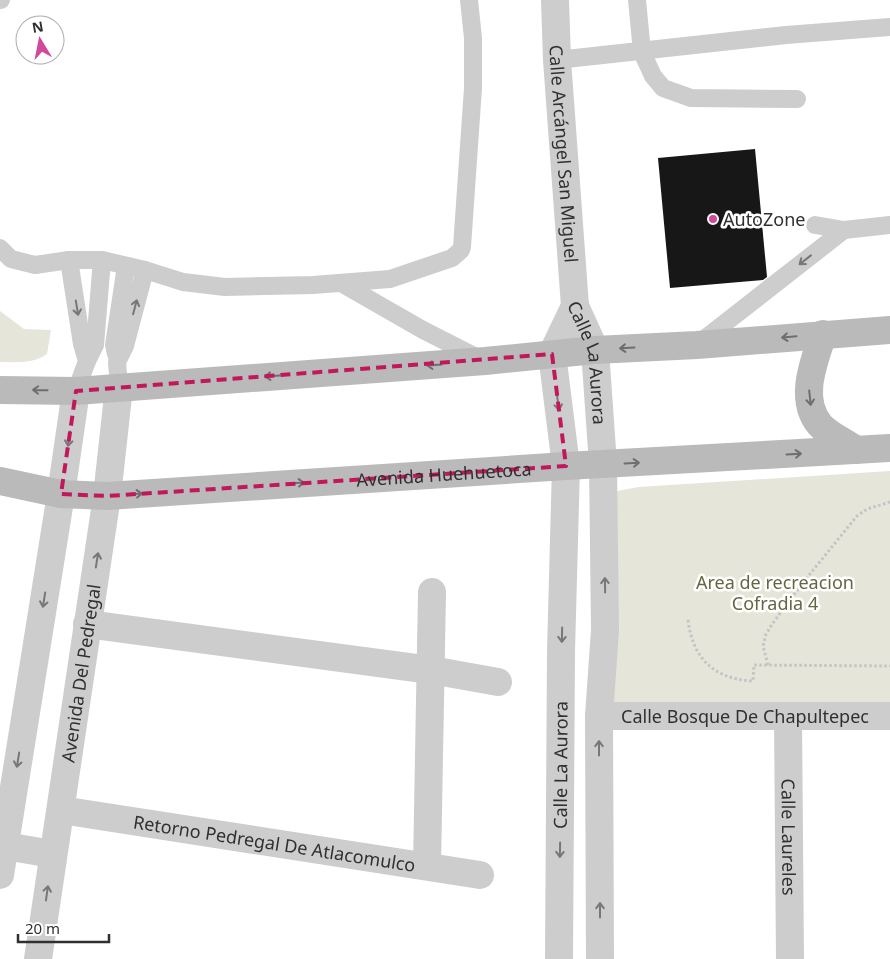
<svg xmlns="http://www.w3.org/2000/svg" width="890" height="959" viewBox="0 0 890 959" font-family="'Noto Sans',sans-serif">
  <style>
    .green { fill: #e6e5da }
    .building { fill: #171717 }
    .lines { fill: none; stroke-linecap: round; stroke-linejoin: round }
    .path { stroke: #c4c4c4; stroke-width: 3; stroke-dasharray: 2.5 2.5; stroke-linecap: butt }
    .service { stroke: #cdcdcd; stroke-width: 18 }
    .minor { stroke: #cdcdcd; stroke-width: 28 }
    .tertiary { stroke: #cdcdcd; stroke-width: 28 }
    .secondary { stroke: #bababa; stroke-width: 28 }
    .oneway { stroke: #777 }
    .oneway2 { stroke: #6e6e6e }
    .marked { fill: none; stroke: #c2185b; stroke-width: 4; stroke-dasharray: 10 6; stroke-linejoin: round }
    .poi-dot { fill: #d0499b; stroke: #fff; stroke-width: 2 }
    .labels { text-anchor: middle; dominant-baseline: central; stroke-width: 5; stroke-linejoin: round; paint-order: stroke }
    .street-label { font-size: 18px; fill: #303030; stroke: #fff }
    .poi-label { font-size: 18px; fill: #303030; stroke: #fff; text-anchor: start }
    .park-label { font-size: 18px; fill: #666642; stroke: #fff }
  </style>
  <rect width="100%" height="100%" fill="#fff"/>
  <g class="green">
    <path d="M0,311L24,329L51,330L47,354C33,364 17,362 0,362Z"/>
    <polygon points="890,471 890,705 612,710 612,492 638,487"/>
  </g>
  <polygon class="building" points="755,149 767,277 763,280 670,288 658,158"/>
  <g class="lines">
    <g class="path">
      <path d="M688,620C693,659 714,679 753,681L754,665L890,666"/>
      <polyline points="768,665 763,646 766,634 773,623 801,585 857,516 867,509 890,502"/>
    </g>
    <g class="service">
      <polyline points="0,0 1,0"/>
      <polyline points="637,0 642,52 653,76 663,88 691,98 797,99"/>
      <polyline points="557,60 786,35 890,27"/>
      <polyline points="815,225 844,230 890,225"/>
      <polyline points="0,248 11,259 35,265 69,260 102,260 145,270 183,282 225,287 313,285 390,279 452,258 461,250 462,247 473,88 473,38 469,0"/>
      <polyline points="69,260 82,344 87,361 76,391"/>
      <polyline points="341,283 423,330 482,360"/>
      <polyline points="698,344 844,230"/>
      <polyline points="116,354 114,345 126,266"/>
      <polyline points="87,361 95,345 102,260"/>
      <polyline points="119,387 117,362 125,346 145,270"/>
    </g>
    <g class="minor">
      <polyline points="87,624 431,670 498,682"/>
      <path id="s1" d="M788,716L790,959"/>
      <path id="s2" d="M61,810L480,875"/>
      <polyline points="0,845 52,854"/>
      <polyline points="427,866 432,592"/>
    </g>
    <g class="tertiary">
      <path id="s3" d="M555,0L557,60L575,306L595,350L603,464L605,630L599,716L600,959"/>
      <path id="s4" d="M599,716H890"/>
      <polyline points="0,875 61,494 76,391"/>
      <path id="s5" d="M38,959L107,496L119,387"/>
      <path id="s6" d="M559,959L561,652L566,466L552,354L575,306"/>
    </g>
    <g class="secondary">
      <path d="M823,334C814,362 798,399 820,425C829,435 845,442 856,450"/>
      <polyline points="0,390 76,391 485,361 595,350 697,345 890,330"/>
      <path id="s7" d="M0,481L61,494L107,496L566,466L890,448"/>
    </g>
  </g>
  <defs><path id="oneway-shaft" d="M-6 0H5M1.5-3L5.5 0L1.5 3" fill="none" stroke-width="1.6" stroke-linecap="round" stroke-linejoin="round" transform="scale(1.25)"/></defs>
  <g class="oneway">
    <use href="#oneway-shaft" transform="translate(805 260) rotate(142)"/>
    <use href="#oneway-shaft" transform="translate(135 307) rotate(-75)"/>
    <use href="#oneway-shaft" transform="translate(77 308) rotate(81)"/>
    <use href="#oneway-shaft" transform="translate(558 403) rotate(83)"/>
    <use href="#oneway-shaft" transform="translate(69 439) rotate(98)"/>
    <use href="#oneway-shaft" transform="translate(97 560) rotate(-81)"/>
    <use href="#oneway-shaft" transform="translate(605 585) rotate(-91)"/>
    <use href="#oneway-shaft" transform="translate(44 600) rotate(99)"/>
    <use href="#oneway-shaft" transform="translate(562 635) rotate(91)"/>
    <use href="#oneway-shaft" transform="translate(599 748) rotate(-90)"/>
    <use href="#oneway-shaft" transform="translate(18 760) rotate(99)"/>
    <use href="#oneway-shaft" transform="translate(560 850) rotate(91)"/>
    <use href="#oneway-shaft" transform="translate(47 893) rotate(-82)"/>
    <use href="#oneway-shaft" transform="translate(600 910) rotate(-90)"/>
  </g>
  <g class="oneway2">
    <use href="#oneway-shaft" transform="translate(789 337) rotate(175)"/>
    <use href="#oneway-shaft" transform="translate(627 348) rotate(177)"/>
    <use href="#oneway-shaft" transform="translate(434 365) rotate(176)"/>
    <use href="#oneway-shaft" transform="translate(272 376) rotate(176)"/>
    <use href="#oneway-shaft" transform="translate(40 390) rotate(-179)"/>
    <use href="#oneway-shaft" transform="translate(810 398) rotate(84)"/>
    <use href="#oneway-shaft" transform="translate(794 454) rotate(-3)"/>
    <use href="#oneway-shaft" transform="translate(632 463) rotate(-3)"/>
    <use href="#oneway-shaft" transform="translate(297 483) rotate(-4)"/>
    <use href="#oneway-shaft" transform="translate(135 494) rotate(-4)"/>
  </g>
  <path class="marked" d="M552,354L566,466L107,496L61,494L76,391Z"/>
  <circle class="poi-dot" cx="713" cy="219" r="5"/>
  <g class="labels">
    <g class="street-label">
      <text stroke="none"><textPath href="#s3" startOffset="154">Calle Arcángel San Miguel</textPath></text>
      <text stroke="none"><textPath href="#s3" startOffset="366">Calle La Aurora</textPath></text>
      <text stroke="none"><textPath href="#s7" startOffset="446">Avenida Huehuetoca</textPath></text>
      <text stroke="none"><textPath href="#s5" startOffset="289">Avenida Del Pedregal</textPath></text>
      <text stroke="none"><textPath href="#s4" startOffset="146">Calle Bosque De Chapultepec</textPath></text>
      <text stroke="none"><textPath href="#s6" startOffset="194">Calle La Aurora</textPath></text>
      <text stroke="none"><textPath href="#s1" startOffset="121">Calle Laureles</textPath></text>
      <text stroke="none"><textPath href="#s2" startOffset="216">Retorno Pedregal De Atlacomulco</textPath></text>
    </g>
    <g class="poi-label">
      <text x="723" y="219">AutoZone</text>
    </g>
    <g class="park-label">
      <text x="775" y="582">Area de recreacion<tspan x="775" dy="21">Cofradia 4</tspan></text>
    </g>
  </g>
  <g transform="translate(40 40) rotate(350)"><circle r="24" fill="#ffffff" stroke="#acacac"/>
  <path d="M0-4L9 19L0 12L-9 19Z" fill="#d0499b"/>
  <text y="-8" font-size="14" font-weight="bold" text-anchor="middle" fill="#303030">N</text>
  </g>
  <path d="M18 934v8h91v-8" fill="none" stroke="#303030" stroke-width="2.5"/>
  <text x="25" y="934" font-size="15" fill="#303030" stroke="#ffffff" stroke-width="4" paint-order="stroke">20 m</text>
</svg>
